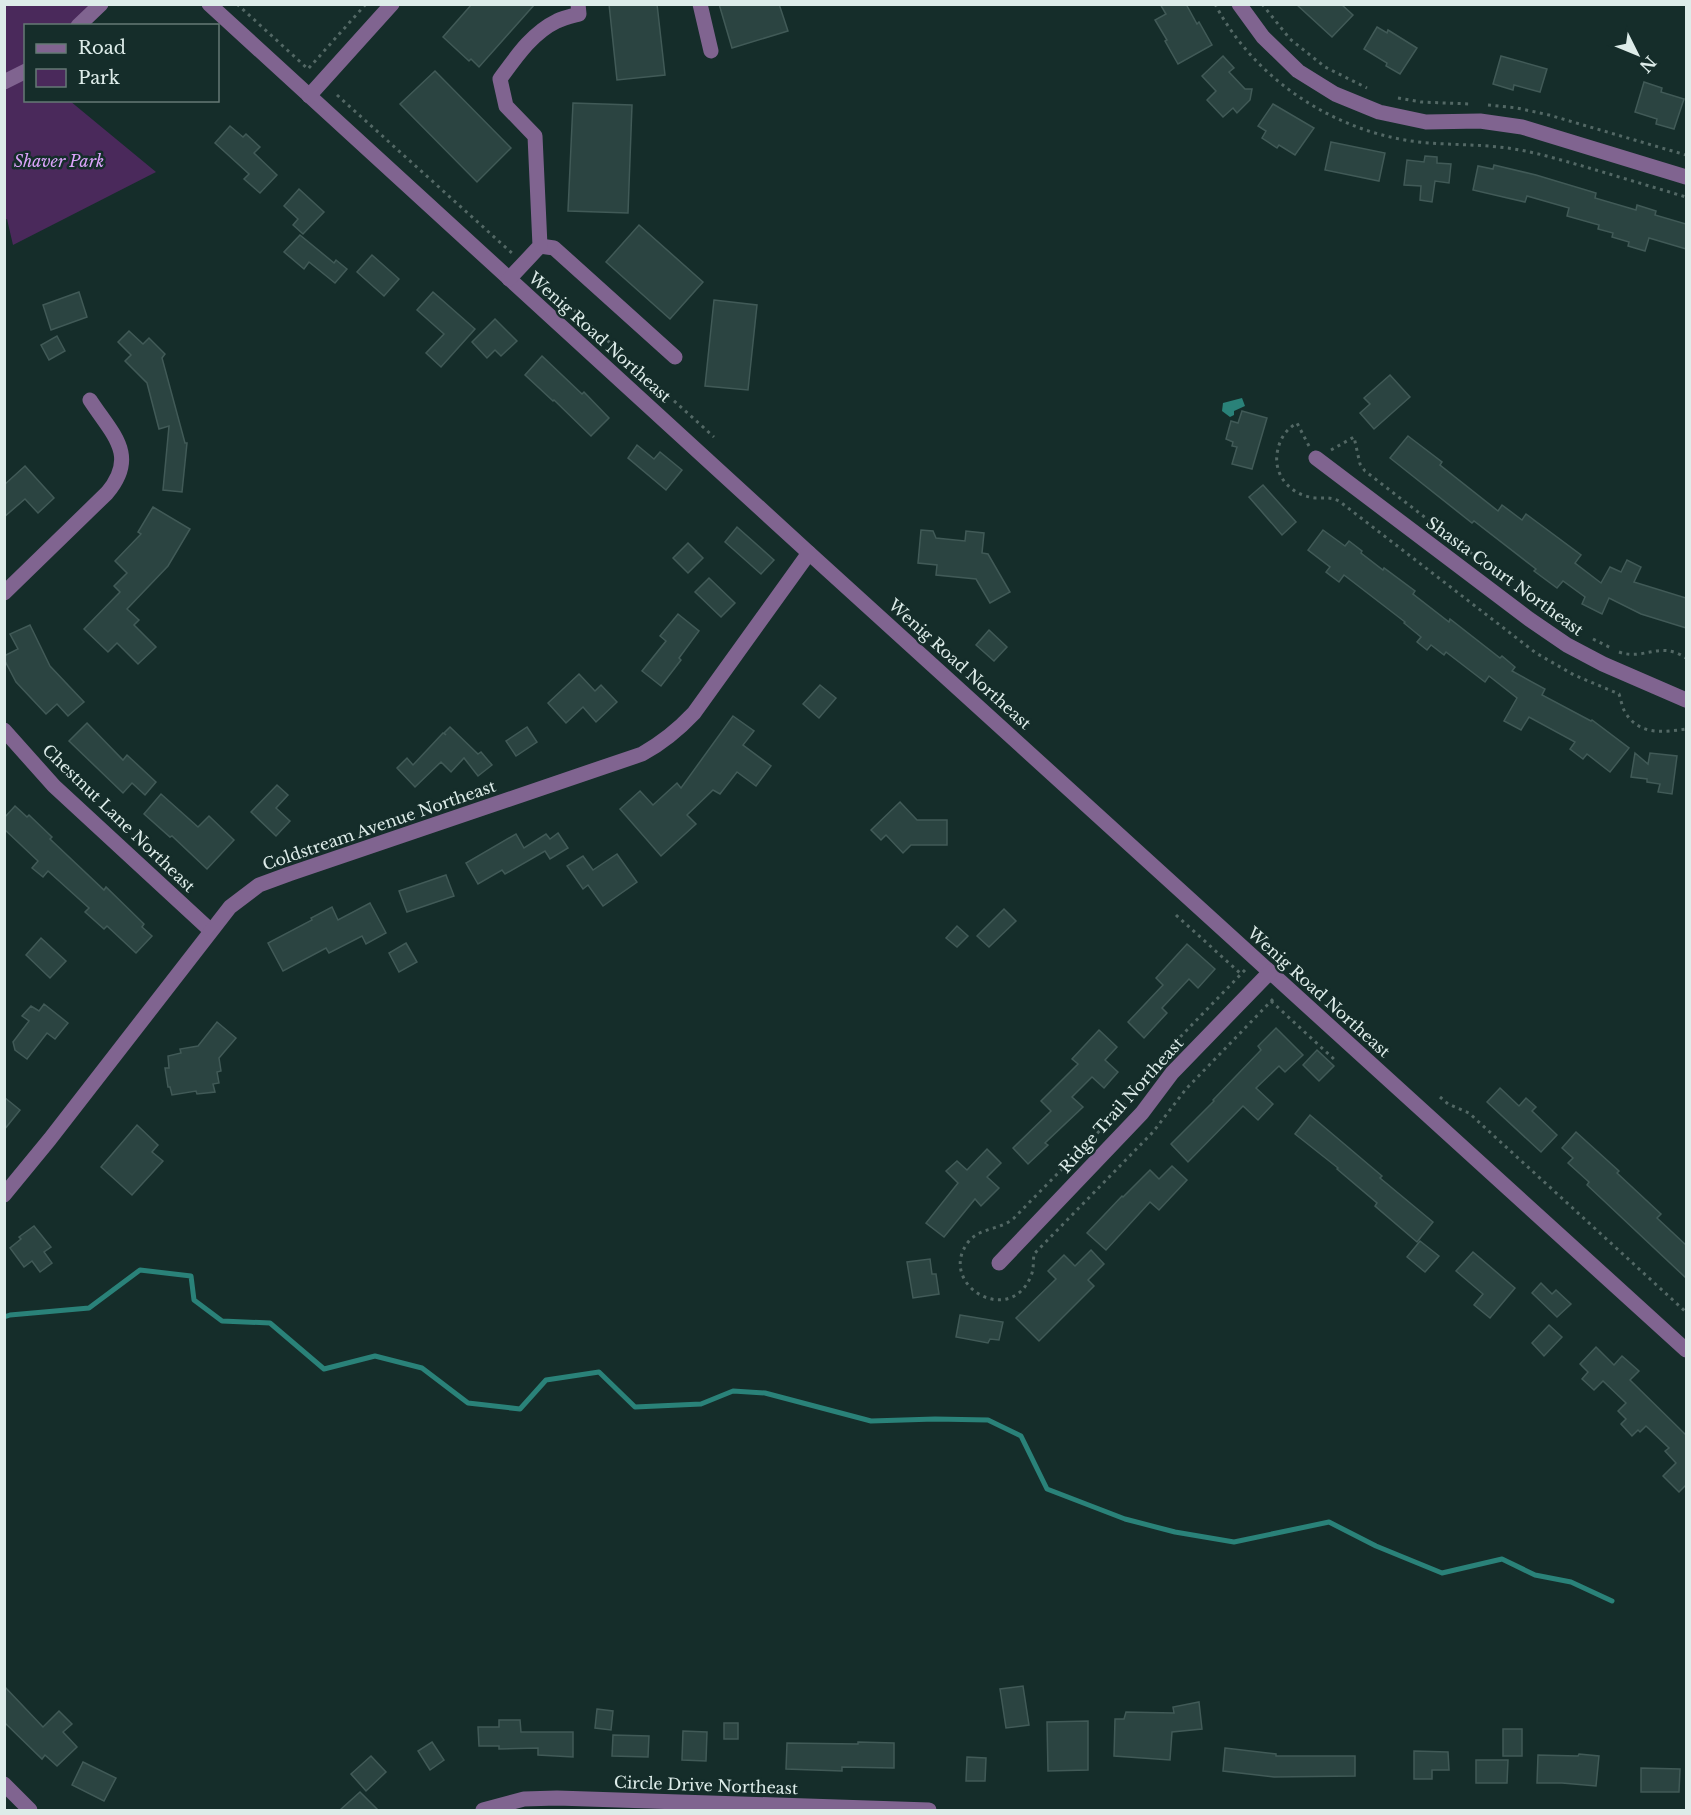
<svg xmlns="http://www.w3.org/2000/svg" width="1691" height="1815" viewBox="0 0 1691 1815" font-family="'Libre Baskerville',serif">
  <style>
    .green { fill: #4a295b }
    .water { fill: #2a8279 }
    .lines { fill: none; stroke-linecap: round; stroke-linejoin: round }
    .stream { stroke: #2a8279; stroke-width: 5 }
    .building { fill: #2b4441; stroke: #415a57; stroke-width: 1.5 }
    .path { stroke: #536865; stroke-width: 3; stroke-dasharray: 3 4.5; stroke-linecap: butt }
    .minor { stroke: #806490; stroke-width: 15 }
    .labels { text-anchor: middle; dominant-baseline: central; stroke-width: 5; stroke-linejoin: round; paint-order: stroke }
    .park-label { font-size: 16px; font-style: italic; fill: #dca4fb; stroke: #152d2a }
    .street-label { font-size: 16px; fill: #ddece9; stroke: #152d2a }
  </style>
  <rect width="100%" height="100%" fill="#152d2a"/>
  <polygon class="green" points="4,5 101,5 78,25 26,26 26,100 70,101 156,172 13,245 7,219 4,220"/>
  <polygon class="water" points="1242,398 1245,406 1234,411 1234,415 1230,417 1222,411 1223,403"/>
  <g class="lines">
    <polyline class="stream" points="4,1317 10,1315 89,1308 140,1270 191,1276 194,1300 222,1321 270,1323 324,1369 375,1356 422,1368 468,1403 520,1409 546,1380 599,1372 635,1407 701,1404 733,1391 765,1393 871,1421 935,1419 988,1420 1021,1436 1047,1489 1125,1519 1175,1532 1234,1542 1329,1522 1376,1546 1442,1573 1502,1559 1535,1575 1571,1582 1612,1601"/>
  </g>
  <g class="building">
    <polygon points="472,4 535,4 479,67 471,59 469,61 443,37"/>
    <polygon points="609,4 657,4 665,75 617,80"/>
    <polygon points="719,4 779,4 788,31 732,48"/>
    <polygon points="1160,4 1186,4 1197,24 1199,22 1212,45 1178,64 1165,41 1167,40 1155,20 1166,14"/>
    <polygon points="1296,4 1341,4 1353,15 1332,37"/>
    <polygon points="1377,27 1387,33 1388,30 1417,48 1400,74 1386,66 1387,63 1364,49"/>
    <polygon points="1223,56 1234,68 1229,72 1245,89 1252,89 1250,100 1237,113 1233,108 1223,117 1207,100 1216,91 1202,76"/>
    <polygon points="1501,56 1547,69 1540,92 1514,85 1513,90 1493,84"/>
    <polygon points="435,71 511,148 477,182 400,104"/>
    <polygon points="1644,82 1662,88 1661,92 1684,99 1674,129 1656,124 1657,119 1635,112"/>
    <polygon points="573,103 632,105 628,213 568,211"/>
    <polygon points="1273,104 1314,128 1295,155 1279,145 1277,148 1262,138 1266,131 1258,126"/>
    <polygon points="230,126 243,137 246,134 260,147 254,153 277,175 260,193 244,179 249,174 215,143"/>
    <polygon points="1331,142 1385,153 1379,181 1325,170"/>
    <polygon points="1425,156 1437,157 1437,163 1451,164 1449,183 1435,181 1432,202 1420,200 1421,186 1404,185 1407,160 1424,162"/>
    <polygon points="1494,165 1536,175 1596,193 1595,198 1636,210 1637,205 1656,211 1655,215 1686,224 1686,249 1649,238 1645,251 1628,246 1629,242 1612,237 1613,233 1598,229 1599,225 1567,216 1569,208 1527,196 1525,202 1473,190 1478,166 1493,169"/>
    <polygon points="299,189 324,212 303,234 293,225 298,219 284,206"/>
    <polygon points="639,225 703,282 670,319 606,262"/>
    <polygon points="300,235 334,263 336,260 347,269 335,283 309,262 304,269 284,252"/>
    <polygon points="372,255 399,279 384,296 357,272"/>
    <polygon points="79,292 87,317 51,330 43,305"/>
    <polygon points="433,292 475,329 441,367 426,353 444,334 417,310"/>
    <polygon points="714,300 757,305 748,390 705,386"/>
    <polygon points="495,319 517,341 501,356 495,350 487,358 472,342"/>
    <polygon points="129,331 143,344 149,338 165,354 162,358 185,443 187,443 182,492 163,490 169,426 159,429 147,383 125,361 131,355 118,342"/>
    <polygon points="57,336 65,351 49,360 41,345"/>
    <polygon points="542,356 582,394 584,392 609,418 591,436 554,400 553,401 525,375"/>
    <polygon points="1390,375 1410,397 1374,429 1360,413 1370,404 1364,398"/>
    <polygon points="1242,411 1267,418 1252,469 1232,464 1237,447 1232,446 1233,442 1226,439 1231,421 1238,423"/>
    <polygon points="1408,436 1442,462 1440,465 1498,511 1502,505 1522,520 1526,514 1581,555 1575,563 1601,583 1610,567 1621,572 1627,560 1641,567 1634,582 1686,598 1686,628 1641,614 1609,598 1602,614 1582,604 1585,597 1563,581 1557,588 1534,571 1536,569 1474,521 1472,523 1390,458"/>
    <polygon points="637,445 654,459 660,452 682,470 666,490 628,458"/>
    <polygon points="25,466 54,498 38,513 25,499 4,517 4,485"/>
    <polygon points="1263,485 1296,522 1282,535 1249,497"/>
    <polygon points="153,507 190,529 168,566 127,609 139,620 134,625 156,647 138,664 117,643 108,652 84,629 120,592 114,586 127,573 115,561 141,534 138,532"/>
    <polygon points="737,527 774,560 761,574 725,542"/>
    <polygon points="921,530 933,531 936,538 965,541 966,531 984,533 982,553 988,554 1010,592 990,603 976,579 936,575 937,565 918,563"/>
    <polygon points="1323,530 1345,546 1349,541 1362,551 1361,553 1383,570 1384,568 1415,591 1413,594 1449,622 1450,619 1500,658 1502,656 1515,667 1512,671 1545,689 1542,695 1591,721 1592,720 1629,748 1610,772 1587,754 1583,759 1570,749 1575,742 1529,717 1521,730 1504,721 1517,698 1489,676 1485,682 1446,652 1444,655 1431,645 1427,650 1417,642 1421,637 1404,623 1405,622 1344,575 1339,582 1326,572 1330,567 1308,550"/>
    <polygon points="688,543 703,558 688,573 673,558"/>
    <polygon points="709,578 735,603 721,617 695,592"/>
    <polygon points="678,614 699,631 679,658 681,660 661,686 642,671 666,641 660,636"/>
    <polygon points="30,625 50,666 84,702 68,716 57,704 46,714 16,682 4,659 4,656 18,649 10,634"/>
    <polygon points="989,630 1007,647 994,661 976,645"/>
    <polygon points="579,674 595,691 601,685 617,702 596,722 583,707 566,723 548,703"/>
    <polygon points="820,685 836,698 819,718 803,704"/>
    <polygon points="733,716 754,731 743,745 771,766 756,786 737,772 720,794 713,790 687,815 696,824 661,856 620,809 640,791 653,805 677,783 681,788"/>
    <polygon points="87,723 123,760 127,755 156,782 145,795 132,783 123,793 69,741"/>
    <polygon points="450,727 478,754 481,752 492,765 478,776 464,758 451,772 441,762 415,787 397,768 407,758 413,765 443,733 446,735 444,733"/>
    <polygon points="527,727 537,742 516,756 506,741"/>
    <polygon points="1635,753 1648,764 1650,753 1677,756 1672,794 1658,792 1660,784 1647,782 1647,779 1631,777"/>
    <polygon points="277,785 288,795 276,808 290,821 276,836 251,812"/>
    <polygon points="161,794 198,827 209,816 234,840 207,869 172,836 170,837 144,814"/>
    <polygon points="900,802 917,820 947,820 947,845 911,845 903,853 886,835 881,840 871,830"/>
    <polygon points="15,806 27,817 29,815 52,837 50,839 104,890 106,887 144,924 142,927 152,936 136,953 107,926 104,929 85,912 89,908 48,871 43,877 32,868 38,861 4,829 4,818"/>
    <polygon points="558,833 568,848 550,859 545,851 505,874 502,870 478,884 466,863 516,834 524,848 546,834 550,839"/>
    <polygon points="617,854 637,882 603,906 588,885 583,889 567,866 583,856 593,870"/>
    <polygon points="446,875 454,896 407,912 399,891"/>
    <polygon points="370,903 386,933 366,944 362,936 329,953 326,948 283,971 268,943 312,920 311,918 332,907 338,920"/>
    <polygon points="1004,909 1016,921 989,947 977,936"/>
    <polygon points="957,926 968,936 957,947 946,938"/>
    <polygon points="41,938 66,961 50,978 26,955"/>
    <polygon points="406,943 417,962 399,972 389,953"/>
    <polygon points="1187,944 1215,969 1198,988 1189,979 1162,1008 1167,1013 1144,1038 1128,1022 1163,985 1156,978"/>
    <polygon points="44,1004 68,1023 55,1039 47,1033 27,1059 15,1050 13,1042 29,1021 22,1016 31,1006 39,1011"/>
    <polygon points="217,1022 236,1038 219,1058 221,1071 217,1072 219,1083 213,1084 215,1092 197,1094 196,1091 172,1095 170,1087 168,1087 165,1068 169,1068 168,1056 181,1053 180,1049 198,1046"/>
    <polygon points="1276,1028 1303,1055 1285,1072 1279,1066 1256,1088 1273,1104 1258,1120 1243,1106 1188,1162 1171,1144 1214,1101 1213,1100 1261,1050 1258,1046"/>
    <polygon points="1099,1030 1117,1047 1105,1060 1118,1072 1104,1088 1092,1077 1072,1097 1083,1107 1045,1143 1048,1145 1028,1164 1013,1148 1051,1111 1041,1101 1078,1064 1072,1059"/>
    <polygon points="1317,1050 1334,1066 1319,1081 1303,1065"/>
    <polygon points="1500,1088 1519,1106 1526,1098 1536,1107 1532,1111 1557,1135 1541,1152 1487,1102"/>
    <polygon points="4,1097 20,1110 4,1130"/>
    <polygon points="1310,1115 1382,1176 1380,1178 1433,1222 1417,1242 1375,1206 1377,1203 1337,1169 1338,1168 1295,1134"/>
    <polygon points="137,1125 158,1145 152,1152 163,1161 132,1195 101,1167"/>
    <polygon points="1576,1132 1619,1171 1617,1173 1661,1214 1657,1218 1686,1245 1686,1278 1587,1185 1589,1182 1568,1163 1573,1158 1562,1148"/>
    <polygon points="987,1149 1001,1163 987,1177 999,1188 981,1206 975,1199 944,1237 926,1223 958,1183 946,1171 957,1161 967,1170"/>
    <polygon points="1172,1166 1187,1180 1159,1210 1150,1202 1106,1250 1087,1233 1122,1196 1123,1197 1150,1170 1159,1179"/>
    <polygon points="34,1226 51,1247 44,1252 52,1263 40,1272 32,1261 24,1267 10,1248 21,1239 19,1237"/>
    <polygon points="1420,1241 1439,1256 1425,1272 1407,1257"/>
    <polygon points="1091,1250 1104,1264 1088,1280 1094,1286 1039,1341 1016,1318 1056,1279 1048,1271 1064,1255 1075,1266"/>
    <polygon points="1473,1252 1515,1288 1490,1318 1474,1305 1483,1294 1456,1271"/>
    <polygon points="930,1259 932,1274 936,1274 939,1294 913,1298 907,1262"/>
    <polygon points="1541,1283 1552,1294 1556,1290 1571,1304 1557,1317 1532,1293"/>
    <polygon points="960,1315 1003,1322 999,1340 990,1339 988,1343 956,1337"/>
    <polygon points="1549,1325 1562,1337 1544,1356 1532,1343"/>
    <polygon points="1596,1347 1614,1365 1622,1356 1639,1371 1630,1380 1686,1435 1686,1485 1679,1492 1663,1476 1676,1463 1665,1451 1669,1448 1646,1426 1640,1432 1638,1430 1632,1436 1621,1424 1626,1419 1618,1411 1626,1403 1603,1381 1594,1390 1582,1379 1588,1372 1580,1364"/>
    <polygon points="4,1686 43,1727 59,1711 72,1724 63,1732 77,1747 57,1766 45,1755 42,1759 4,1722"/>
    <polygon points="1023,1686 1029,1725 1006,1728 1000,1689"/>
    <polygon points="1199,1702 1202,1729 1172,1732 1170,1760 1114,1756 1115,1719 1124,1719 1126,1712 1174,1713 1173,1707"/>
    <polygon points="597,1709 613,1711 611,1730 595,1728"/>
    <polygon points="499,1720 520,1720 521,1732 573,1732 573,1757 538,1755 538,1748 499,1749 499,1746 479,1746 478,1727 499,1727"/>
    <polygon points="1088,1721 1088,1770 1048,1771 1047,1722"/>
    <rect x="724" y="1723" width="14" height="16"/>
    <rect x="1503" y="1729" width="19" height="27"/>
    <polygon points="683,1731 707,1732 706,1761 682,1760"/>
    <polygon points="613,1735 649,1736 648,1757 612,1756"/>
    <polygon points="432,1742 444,1760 430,1770 418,1751"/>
    <polygon points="858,1742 894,1743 894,1768 842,1767 842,1771 786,1769 787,1743 858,1744"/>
    <polygon points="1225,1748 1276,1754 1276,1756 1355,1756 1355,1776 1274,1777 1223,1771"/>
    <polygon points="1414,1751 1448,1752 1449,1770 1432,1770 1432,1779 1414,1779"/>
    <polygon points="1579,1754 1599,1756 1596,1786 1562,1783 1537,1783 1538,1755 1578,1756"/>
    <polygon points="371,1756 386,1772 366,1791 351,1774"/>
    <polygon points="967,1757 986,1758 985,1781 966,1781"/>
    <polygon points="1476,1760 1508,1760 1507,1783 1476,1783"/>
    <polygon points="83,1762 116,1778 104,1801 72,1785"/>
    <polygon points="1641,1768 1680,1769 1679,1792 1641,1792"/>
    <polygon points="360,1792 378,1810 340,1810"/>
  </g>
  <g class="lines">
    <g class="path">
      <polyline points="237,4 308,69 366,4"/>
      <path d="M1215,4C1253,77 1330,129 1411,141C1447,146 1482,143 1520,150C1542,154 1564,161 1586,167C1619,177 1653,187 1686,197"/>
      <polyline points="1262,4 1290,39 1325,67 1367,88"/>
      <polyline points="337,95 513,254"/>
      <polyline points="1398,98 1421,102 1470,104"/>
      <polyline points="1488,105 1517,108 1549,115 1686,155"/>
      <polyline points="535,275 714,437"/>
      <path d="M1309,446L1297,423C1285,430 1279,440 1277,454C1274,477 1292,496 1316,498C1324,498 1331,497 1339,501L1536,653L1574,675L1619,694C1621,700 1622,707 1625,712C1639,736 1664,732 1686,729"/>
      <polyline points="1331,450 1354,437 1360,464 1365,471 1484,563"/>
      <polyline points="1593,639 1613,649"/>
      <path d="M1619,652C1645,661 1659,640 1686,658"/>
      <polyline points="1176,915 1241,974"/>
      <path d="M1245,970L1155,1063L1119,1111L1014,1218C1001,1230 981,1227 969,1241C935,1283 1009,1329 1031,1276C1034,1269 1033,1261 1034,1254L1153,1132L1186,1089L1276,996"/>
      <polyline points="1271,1001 1336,1061"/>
      <polyline points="1440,1097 1448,1104 1469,1113 1686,1312"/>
    </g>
    <g class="minor">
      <polyline points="209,4 809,553 1686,1350"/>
      <polyline points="700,4 711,51"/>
      <polyline points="1239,4 1263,37 1298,71 1335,94 1379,112 1426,122 1480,121 1522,127 1686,177"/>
      <polyline points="78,26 101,4"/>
      <polyline points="4,82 26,71"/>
      <polyline points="309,96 392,4"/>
      <polyline points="540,246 554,248 675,357"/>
      <path d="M509,279L540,246L535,136L506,106L500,79C516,57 532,33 557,21C564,18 572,16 579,14L578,4"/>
      <polyline points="1316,458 1529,619 1567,645 1603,664 1686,700"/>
      <path d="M4,593L107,493C139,455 112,434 90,400"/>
      <polyline points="4,730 54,786 210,930"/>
      <path d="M4,1195L50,1139L230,907L259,885L289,874L642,754C662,743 678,730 694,713L809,553"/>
      <polyline points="999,1263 1142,1113 1172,1073 1270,972"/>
      <polyline points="4,1784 30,1810"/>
      <polyline points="483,1810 524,1799 557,1798 929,1810"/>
    </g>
  </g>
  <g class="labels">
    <g class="park-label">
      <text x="59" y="161">Shaver Park</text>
    </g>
    <g class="street-label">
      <text transform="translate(600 337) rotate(42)">Wenig Road Northeast</text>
      <text transform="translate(1505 576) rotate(36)">Shasta Court Northeast</text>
      <text transform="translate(960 664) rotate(42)">Wenig Road Northeast</text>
      <text transform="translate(119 818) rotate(44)">Chestnut Lane Northeast</text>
      <text transform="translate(379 825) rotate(-19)">Coldstream Avenue Northeast</text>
      <text transform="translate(1319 992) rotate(42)">Wenig Road Northeast</text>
      <text transform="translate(1121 1105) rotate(-48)">Ridge Trail Northeast</text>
      <text transform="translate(706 1785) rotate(2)">Circle Drive Northeast</text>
    </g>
  </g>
  <rect width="1691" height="1815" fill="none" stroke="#ddece9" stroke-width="12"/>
  <rect x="24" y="24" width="195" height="78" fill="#152d2a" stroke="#657976" stroke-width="1.5"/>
  <rect x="36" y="44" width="30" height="9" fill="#806490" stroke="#657976" stroke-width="1.5"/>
  <text x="78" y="54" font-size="18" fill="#ddece9">Road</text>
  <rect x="36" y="69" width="30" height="18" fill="#4a295b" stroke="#657976" stroke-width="1.5"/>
  <text x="78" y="84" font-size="18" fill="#ddece9">Park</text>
  <g transform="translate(1637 54) rotate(133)" stroke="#152d2a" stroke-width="4.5" paint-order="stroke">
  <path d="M0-4.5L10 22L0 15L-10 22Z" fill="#ddece9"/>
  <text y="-9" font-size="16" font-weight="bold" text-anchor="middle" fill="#ddece9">N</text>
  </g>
</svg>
